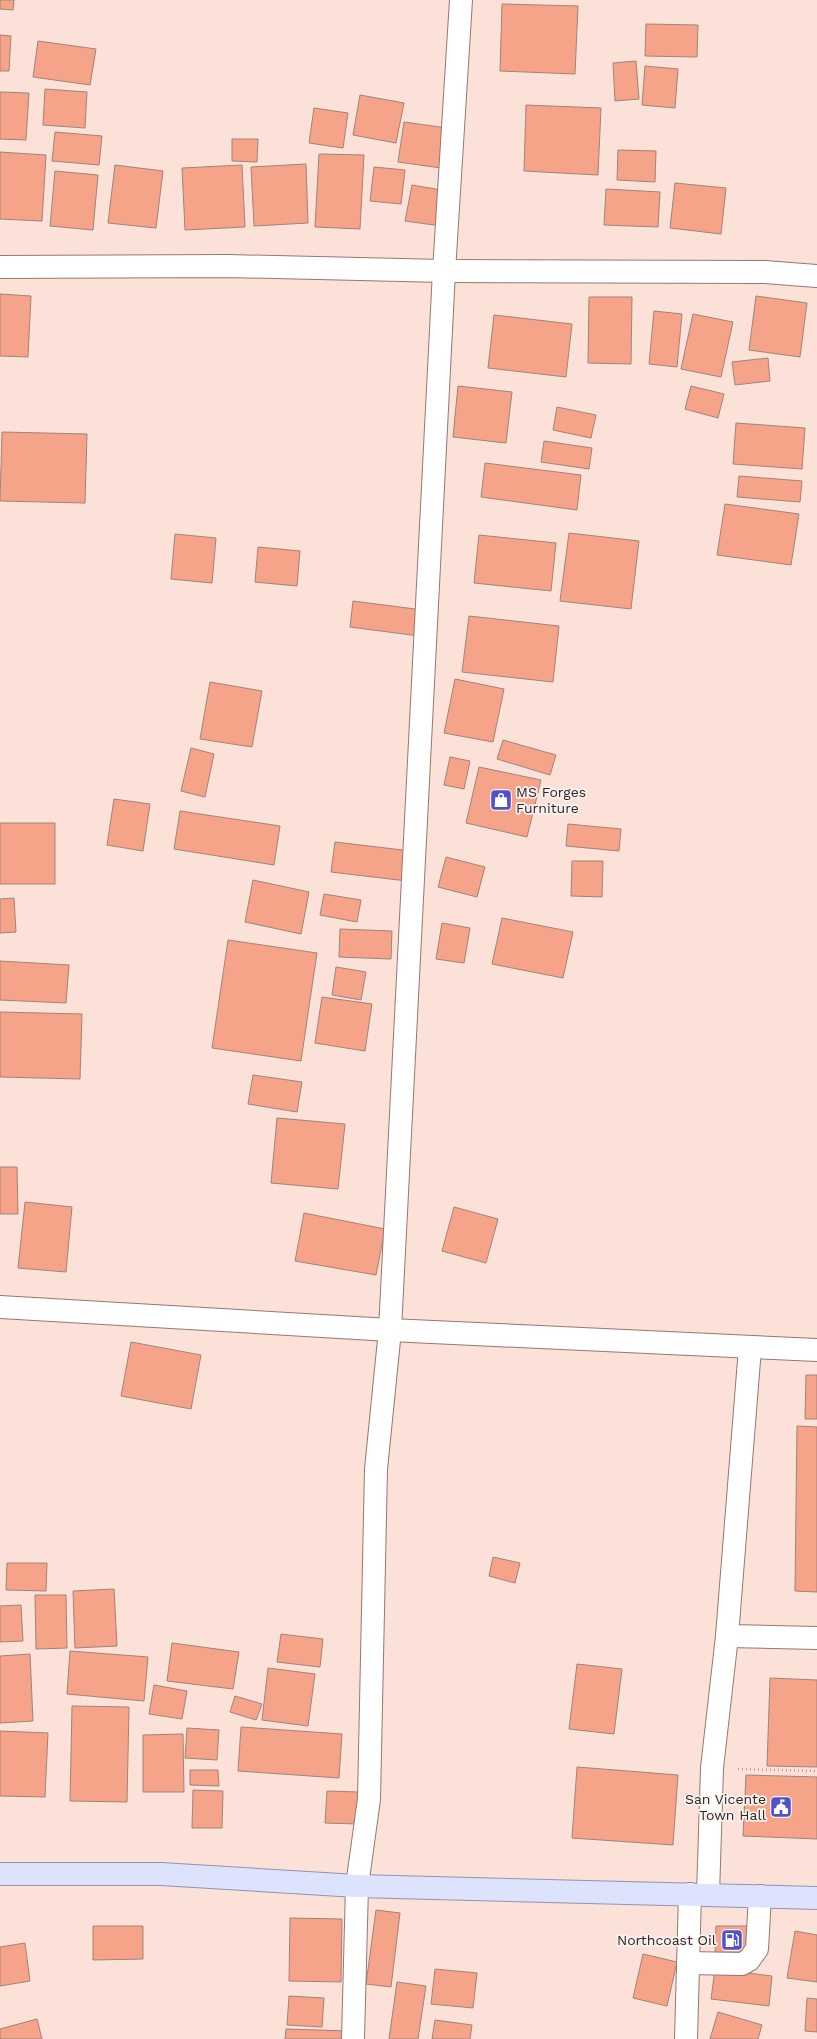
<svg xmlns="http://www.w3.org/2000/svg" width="817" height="2039" viewBox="0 0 817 2039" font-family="'Work Sans',sans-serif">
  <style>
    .building { fill: #f6a489; stroke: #a18379 }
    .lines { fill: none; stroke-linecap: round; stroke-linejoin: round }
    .minor-casing { stroke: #95786e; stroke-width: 24 }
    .major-casing { stroke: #9293ae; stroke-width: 24 }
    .path { stroke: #b8a29b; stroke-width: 2.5; stroke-dasharray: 1 3; stroke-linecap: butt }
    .minor { stroke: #fff; stroke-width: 22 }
    .major { stroke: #dde2fd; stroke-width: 22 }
    .labels { text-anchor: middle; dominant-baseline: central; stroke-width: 3.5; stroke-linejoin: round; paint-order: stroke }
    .poi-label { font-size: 14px; fill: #302420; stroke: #faf3f1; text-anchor: end }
  </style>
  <rect width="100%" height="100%" fill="#fce1d9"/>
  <g class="building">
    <polygon points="0,0 14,0 13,10 0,9"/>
    <polygon points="502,4 578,6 575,74 500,71"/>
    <polygon points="646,24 698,25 697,57 645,56"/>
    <polygon points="0,35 11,36 9,71 0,71"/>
    <polygon points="38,41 96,49 90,85 33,77"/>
    <polygon points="636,61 639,99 615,101 613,63"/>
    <polygon points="645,66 678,69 675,108 642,105"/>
    <polygon points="45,89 87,92 85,128 43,125"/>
    <polygon points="0,92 29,93 26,140 0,139"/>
    <polygon points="360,95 404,103 396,143 353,135"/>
    <polygon points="526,105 601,108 598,175 524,171"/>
    <polygon points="314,108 348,113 343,148 309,143"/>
    <polygon points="404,122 447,128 441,168 398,162"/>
    <polygon points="55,132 102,136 99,165 52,161"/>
    <polygon points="232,139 258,139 257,162 232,161"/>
    <polygon points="618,150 656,151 655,182 617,180"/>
    <polygon points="0,152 46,155 42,221 0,219"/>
    <polygon points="319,154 364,155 360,229 315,227"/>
    <polygon points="306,164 308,223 254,226 251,167"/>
    <polygon points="115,165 163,171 156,228 108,223"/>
    <polygon points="242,165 245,227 185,230 182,168"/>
    <polygon points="374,167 405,170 401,204 370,201"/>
    <polygon points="55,171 98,175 93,230 50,226"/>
    <polygon points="675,183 726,188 721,234 670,228"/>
    <polygon points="412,185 447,191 441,226 405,221"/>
    <polygon points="606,189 660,192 658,227 604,225"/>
    <polygon points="0,294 31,296 28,357 0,356"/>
    <polygon points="756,296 807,303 800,357 749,350"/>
    <polygon points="589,297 632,297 631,364 588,363"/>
    <polygon points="654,311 682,314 677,367 649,364"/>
    <polygon points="693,314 733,322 721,377 681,369"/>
    <polygon points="494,315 572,324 566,377 488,368"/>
    <polygon points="768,358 770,381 735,385 732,362"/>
    <polygon points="458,386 512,392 506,443 453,437"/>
    <polygon points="691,386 724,394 718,418 685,409"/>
    <polygon points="557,407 596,415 591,438 553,430"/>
    <polygon points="736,423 805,428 802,469 733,464"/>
    <polygon points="2,432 87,434 85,503 0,501"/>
    <polygon points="544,441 592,448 589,469 541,462"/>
    <polygon points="485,463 581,475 577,510 481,497"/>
    <polygon points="739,476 802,481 800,502 737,497"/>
    <polygon points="725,504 799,514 791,565 717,555"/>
    <polygon points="569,533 639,541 631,609 560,601"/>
    <polygon points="175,534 216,538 212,583 171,579"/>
    <polygon points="479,535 556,543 551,591 474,583"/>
    <polygon points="258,547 300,551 297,586 255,582"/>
    <polygon points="353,601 423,610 419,636 350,627"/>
    <polygon points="469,616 559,626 553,682 462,672"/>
    <polygon points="455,679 504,689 493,742 444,733"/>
    <polygon points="210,682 262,691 252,747 200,739"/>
    <polygon points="503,740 556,755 550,775 497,759"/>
    <polygon points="191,748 214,754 205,797 181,791"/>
    <polygon points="450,757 470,761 464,789 444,785"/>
    <polygon points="479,767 541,780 527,837 466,823"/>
    <polygon points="114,799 150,804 143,851 107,845"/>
    <polygon points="180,811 280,826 274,865 174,849"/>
    <rect x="0" y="823" width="55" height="61"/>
    <polygon points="568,824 621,829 619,851 566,846"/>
    <polygon points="335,842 411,851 407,881 331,872"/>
    <polygon points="446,857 485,867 477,897 438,887"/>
    <polygon points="572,861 603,861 602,897 571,896"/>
    <polygon points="253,880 309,892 301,934 245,922"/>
    <polygon points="324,894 361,900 357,922 320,915"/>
    <polygon points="14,898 16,932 0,933 0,899"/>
    <polygon points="502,918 573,932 563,978 492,964"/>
    <polygon points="442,923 470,928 464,963 436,959"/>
    <polygon points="340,929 392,931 391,959 339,957"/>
    <polygon points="228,940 317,953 301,1061 212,1048"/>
    <polygon points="0,961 69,965 66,1003 0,1000"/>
    <polygon points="336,967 366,972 361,1000 332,995"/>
    <polygon points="322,997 372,1004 365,1051 315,1043"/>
    <polygon points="0,1012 82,1014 80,1079 0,1077"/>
    <polygon points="253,1075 302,1082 297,1112 248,1104"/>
    <polygon points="277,1118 345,1124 338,1189 271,1183"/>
    <polygon points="0,1167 17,1167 18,1214 0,1214"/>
    <polygon points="25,1202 72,1207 66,1272 18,1268"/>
    <polygon points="454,1207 498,1219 486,1263 442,1251"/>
    <polygon points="304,1213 385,1229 376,1275 295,1261"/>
    <polygon points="131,1342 201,1355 191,1409 121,1396"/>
    <polygon points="806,1375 817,1375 817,1419 805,1419"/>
    <polygon points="797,1426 817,1427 817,1592 795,1591"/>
    <polygon points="493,1557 520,1563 515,1583 489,1576"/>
    <polygon points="7,1563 47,1563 46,1591 6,1590"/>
    <polygon points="114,1589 117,1646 75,1648 73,1591"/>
    <polygon points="35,1595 66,1595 67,1648 36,1649"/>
    <polygon points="21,1605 23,1641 0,1642 0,1606"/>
    <polygon points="281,1634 323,1639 320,1667 277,1662"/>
    <polygon points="172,1643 239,1652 233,1689 167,1681"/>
    <polygon points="70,1651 148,1657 144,1701 67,1694"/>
    <polygon points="30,1654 33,1721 0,1723 0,1656"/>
    <polygon points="577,1664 622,1669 614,1734 569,1729"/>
    <polygon points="268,1668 315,1674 308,1726 262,1720"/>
    <polygon points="770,1678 817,1680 817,1767 767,1766"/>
    <polygon points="154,1685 187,1691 182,1719 149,1714"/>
    <polygon points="235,1696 262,1704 256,1720 230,1712"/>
    <polygon points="72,1706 129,1707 127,1802 70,1801"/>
    <polygon points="241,1727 342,1734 339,1778 238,1771"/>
    <polygon points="187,1728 219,1730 217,1760 185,1758"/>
    <polygon points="0,1731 48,1733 45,1797 0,1796"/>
    <polygon points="183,1734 184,1792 143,1792 143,1735"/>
    <polygon points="577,1767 678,1775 673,1845 572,1838"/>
    <polygon points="190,1770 218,1770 219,1786 190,1785"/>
    <polygon points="746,1775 817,1777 817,1839 743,1836"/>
    <polygon points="193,1790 223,1791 222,1828 192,1828"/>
    <polygon points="327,1791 358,1792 357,1824 325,1823"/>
    <polygon points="376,1910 400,1913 391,1987 366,1984"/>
    <polygon points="290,1918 342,1919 341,1982 289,1981"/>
    <polygon points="93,1926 143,1926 143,1959 93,1960"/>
    <polygon points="716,1926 749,1926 748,1955 715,1954"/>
    <polygon points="795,1931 817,1935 817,1982 787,1978"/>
    <polygon points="25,1943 30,1981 0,1986 0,1947"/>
    <polygon points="643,1954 677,1962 667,2006 633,1998"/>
    <polygon points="435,1969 477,1973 473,2008 431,2004"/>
    <polygon points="715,1969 772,1976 769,2006 711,1999"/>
    <polygon points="397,1982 426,1986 418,2039 389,2039"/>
    <polygon points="289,1996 324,1998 322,2027 287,2025"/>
    <polygon points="807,1998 817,1999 817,2032 805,2031"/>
    <polygon points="718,2012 762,2025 758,2039 710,2039"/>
    <polygon points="37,2019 42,2039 0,2039 0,2029"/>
    <polygon points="435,2020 472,2025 470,2039 432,2039"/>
    <polygon points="286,2029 348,2031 348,2039 285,2039"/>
  </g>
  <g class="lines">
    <g class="minor-casing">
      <g id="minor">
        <polyline points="0,267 228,266 444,271 765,272 817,276"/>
        <polyline points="0,1307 390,1330 817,1350"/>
        <polyline points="727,1636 817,1638"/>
        <polyline points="708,1895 712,1768 727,1636 750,1348"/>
        <polyline points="688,1963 742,1964 749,1960 757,1949 760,1896"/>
        <polyline points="353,2039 357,1886 369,1799 376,1469 390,1330 444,271 461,0"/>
        <polyline points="686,2039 690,1894"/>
      </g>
    </g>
    <g class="major-casing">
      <polyline id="major" points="0,1874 161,1874 357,1886 817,1898"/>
    </g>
    <polyline class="path" points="738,1769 817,1771"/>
    <use href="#minor" class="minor"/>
    <use href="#major" class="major"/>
  </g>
  <defs>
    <g id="shop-square" transform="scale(1.15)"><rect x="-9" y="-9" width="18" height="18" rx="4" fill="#5152c8" stroke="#faf3f1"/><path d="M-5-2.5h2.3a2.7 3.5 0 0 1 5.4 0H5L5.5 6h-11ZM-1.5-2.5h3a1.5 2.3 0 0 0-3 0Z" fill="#fff"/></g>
    <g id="civic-square" transform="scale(1.15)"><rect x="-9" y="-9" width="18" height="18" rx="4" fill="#5152c8" stroke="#faf3f1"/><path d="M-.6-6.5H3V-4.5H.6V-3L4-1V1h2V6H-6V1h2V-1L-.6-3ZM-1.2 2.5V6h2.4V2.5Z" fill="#fff"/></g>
    <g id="fuel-square" transform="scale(1.15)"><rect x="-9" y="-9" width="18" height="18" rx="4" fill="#5152c8" stroke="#faf3f1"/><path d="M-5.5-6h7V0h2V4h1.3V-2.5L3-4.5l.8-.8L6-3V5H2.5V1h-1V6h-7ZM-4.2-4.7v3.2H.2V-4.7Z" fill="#fff"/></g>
  </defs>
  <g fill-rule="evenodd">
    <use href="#shop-square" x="501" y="800"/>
    <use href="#civic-square" x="781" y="1807"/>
    <use href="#fuel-square" x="732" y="1940"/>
  </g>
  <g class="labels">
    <g class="poi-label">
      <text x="516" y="792" text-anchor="start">MS Forges<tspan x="516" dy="16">Furniture</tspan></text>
      <text x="766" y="1799">San Vicente<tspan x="766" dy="16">Town Hall</tspan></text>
      <text x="716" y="1940">Northcoast Oil</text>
    </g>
  </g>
</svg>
